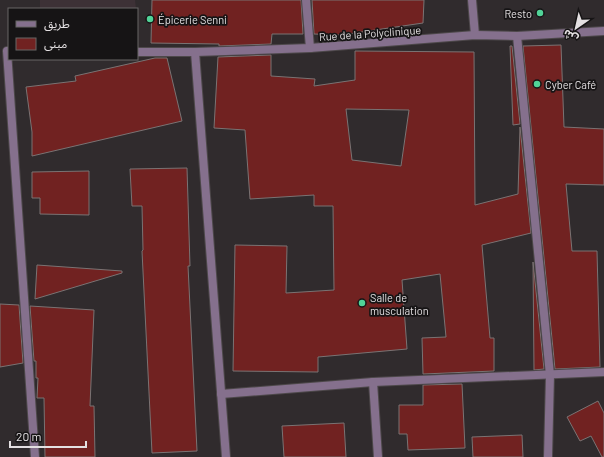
<svg xmlns="http://www.w3.org/2000/svg" width="604" height="457" viewBox="0 0 604 457" font-family="Barlow,'Noto Sans Arabic',sans-serif">
  <style>
    .built { fill: #3d3136 }
    .building { fill: #712221; stroke: #7a7373; fill-rule: evenodd }
    .lines { fill: none; stroke-linecap: round; stroke-linejoin: round }
    .minor-casing { stroke: #4d484a; stroke-width: 10 }
    .minor { stroke: #85708d; stroke-width: 8 }
    .poi-dot { fill: #51d398; stroke: #161415; stroke-width: 1.5 }
    .labels { text-anchor: middle; dominant-baseline: central; stroke-width: 3.5; stroke-linejoin: round; paint-order: stroke }
    .poi-label { font-size: 11px; fill: #e4e0e2; stroke: #161415; text-anchor: start }
    .street-label { font-size: 11px; fill: #e4e0e2; stroke: #161415 }
  </style>
  <rect width="100%" height="100%" fill="#302b2d"/>
  <polygon class="built" points="40,0 135,0 136,9 40,9"/>
  <g class="building">
    <polygon points="152,0 301,0 303,34 272,34 271,44 219,46 219,44 151,43"/>
    <polygon points="312,0 424,0 423,23 341,35 314,34"/>
    <polygon points="561,45 564,127 604,129 604,185 566,184 572,251 597,251 600,367 555,369 523,46"/>
    <polygon points="510,46 512,46 520,124 513,125"/>
    <path d="M355,51L474,52L475,205L518,194L520,127L531,233L482,245L490,338H494V371L423,374L422,338L446,337L440,274L402,280L407,349L318,357V372L233,371L235,245L287,246L286,293L334,290L333,206H314V195L250,199L245,130L214,128L218,57L271,55V76L315,79L314,86L355,80ZM346,109L409,110L401,166L352,160Z"/>
    <polygon points="155,58 167,58 182,121 32,156 32,132 26,87 76,81 75,76"/>
    <polygon points="187,168 190,266 188,266 197,451 152,453 142,251 143,250 142,206 132,206 130,169"/>
    <polygon points="89,171 89,215 40,214 40,198 32,198 32,172"/>
    <polygon points="533,262 544,369 534,370"/>
    <polygon points="37,265 122,271 122,273 35,299"/>
    <polygon points="0,304 19,305 23,363 0,367"/>
    <polygon points="30,306 94,310 90,406 94,406 95,457 45,457 44,398 37,398 38,378 36,378 36,361 34,361"/>
    <polygon points="462,384 465,448 408,450 407,434 399,434 399,405 423,405 423,385"/>
    <polygon points="598,401 604,413 604,457 602,457 591,436 580,441 567,417"/>
    <polygon points="344,423 346,457 284,457 282,426"/>
    <polygon points="522,435 523,457 473,457 472,437"/>
  </g>
  <g class="lines">
    <g class="minor-casing">
      <g id="minor">
        <polyline points="306,0 310,48"/>
        <polyline points="472,0 475,35"/>
        <polyline points="517,36 550,375 548,457"/>
        <polyline points="7,51 35,457"/>
        <polyline points="137,52 195,52 310,48 475,35 517,36 604,31"/>
        <polyline points="195,52 226,457"/>
        <polyline points="373,382 378,457"/>
        <polyline points="221,394 373,382 604,372"/>
      </g>
    </g>
    <use href="#minor" class="minor"/>
  </g>
  <g class="poi-dot">
    <circle cx="540" cy="13" r="4"/>
    <circle cx="150" cy="19" r="4"/>
    <circle cx="537" cy="84" r="4"/>
    <circle cx="362" cy="303" r="4"/>
  </g>
  <g class="labels">
    <g class="poi-label">
      <text x="532" y="13" text-anchor="end">Resto</text>
      <text x="158" y="19">Épicerie Senni</text>
      <text x="545" y="84">Cyber Café</text>
      <text x="370" y="297">Salle de<tspan x="370" dy="13">musculation</tspan></text>
    </g>
    <g class="street-label">
      <text transform="translate(370 33) rotate(-4)">Rue de la Polyclinique</text>
    </g>
  </g>
  <rect x="8" y="8" width="130" height="52" fill="#161415" stroke="#686667"/>
  <rect x="16" y="21" width="20" height="6" fill="#85708d" stroke="#686667"/>
  <text x="44" y="28" font-size="12" fill="#e4e0e2">طريق</text>
  <rect x="16" y="38" width="20" height="12" fill="#712221" stroke="#686667"/>
  <text x="44" y="48" font-size="12" fill="#e4e0e2">مبنى</text>
  <g transform="translate(576 28) rotate(214)" stroke="#161415" stroke-width="3" paint-order="stroke">
  <path d="M0-3L7 15L0 10L-7 15Z" fill="#e4e0e2"/>
  <text y="-6" font-size="11" font-weight="bold" text-anchor="middle" fill="#e4e0e2">ش</text>
  </g>
  <path d="M10 441v6h76v-6" fill="none" stroke="#e4e0e2" stroke-width="2"/>
  <text x="16" y="441" font-size="12" fill="#e4e0e2" stroke="#161415" stroke-width="3" paint-order="stroke">20 m</text>
</svg>
